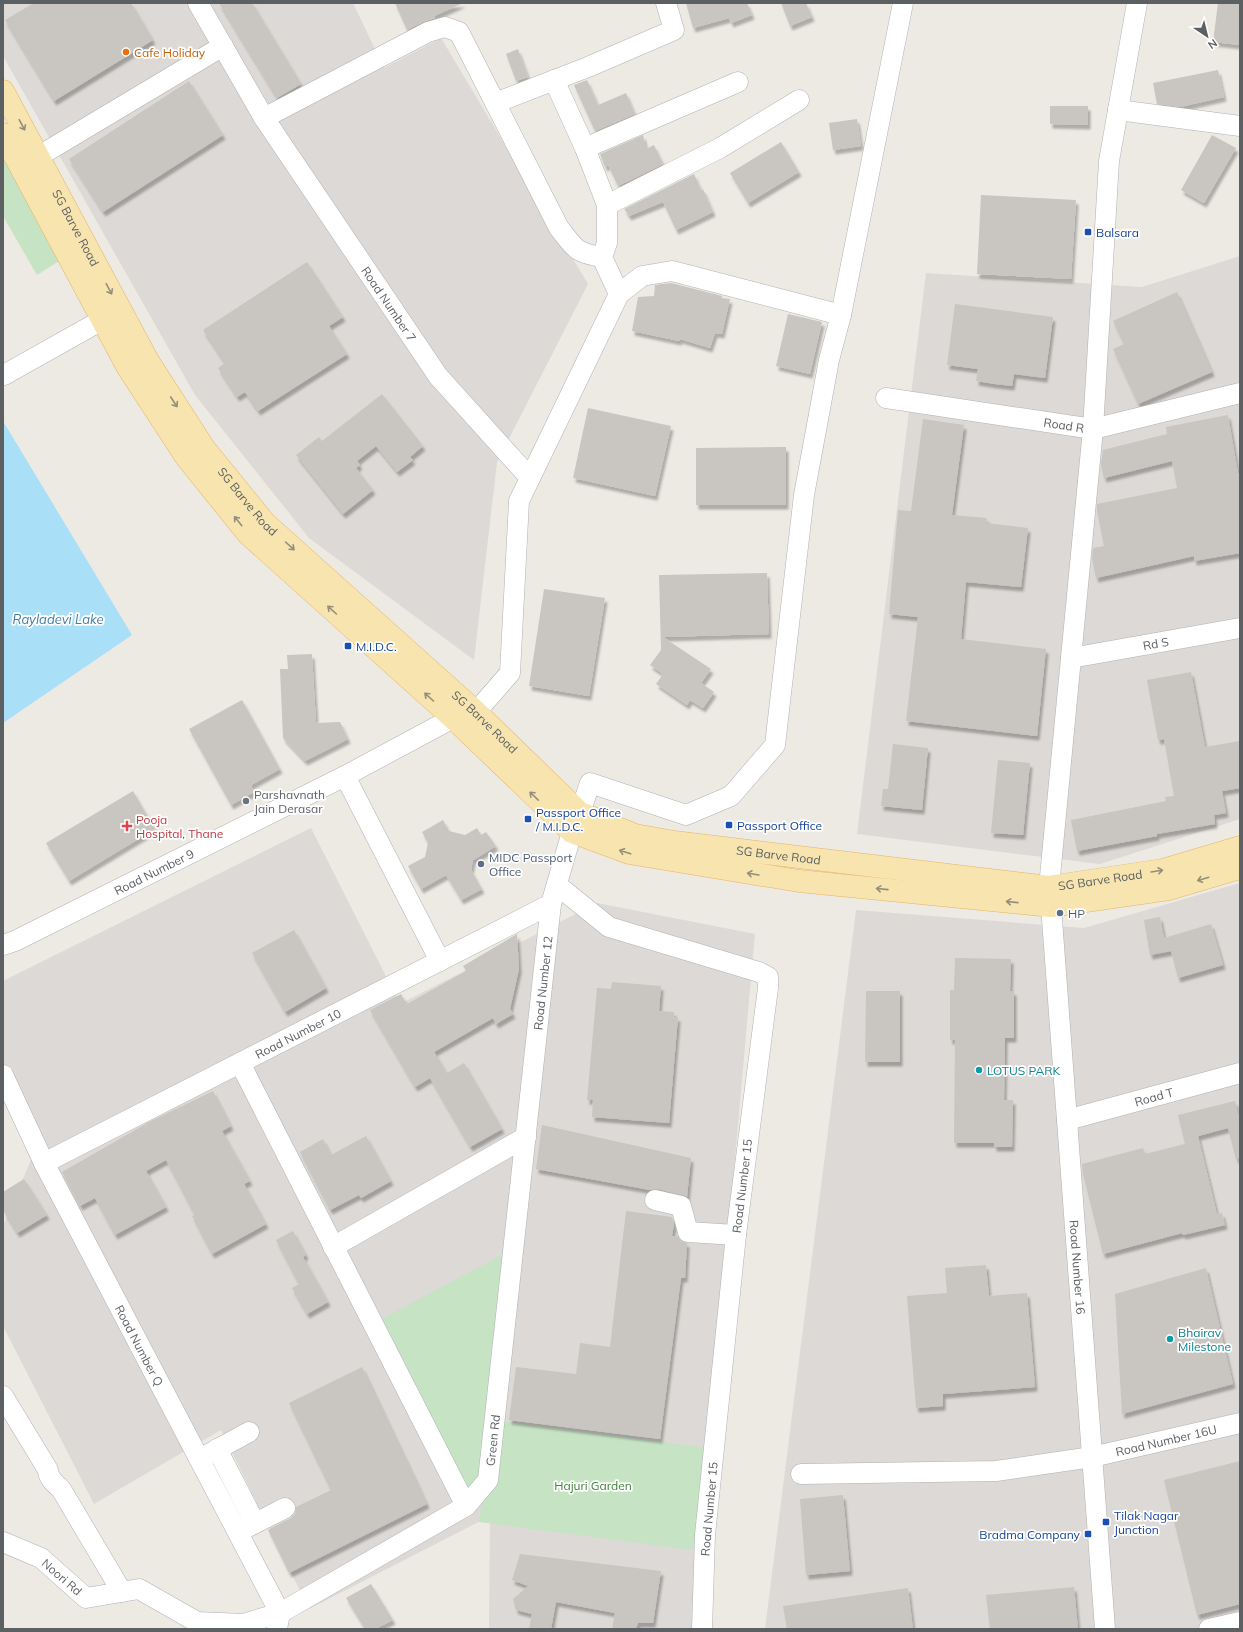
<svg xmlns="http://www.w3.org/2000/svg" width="1243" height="1632" viewBox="0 0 1243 1632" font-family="Mulish,sans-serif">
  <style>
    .industrial { fill: #dcd9d6 }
    .green { fill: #c6e3c3 }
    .water { fill: #aadff8 }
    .building { fill: #c9c5c1; filter: url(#shadow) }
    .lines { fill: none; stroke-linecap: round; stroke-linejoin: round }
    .minor-casing { stroke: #afb2b5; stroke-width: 21 }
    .major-casing { stroke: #e6b365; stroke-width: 23 }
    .minor { stroke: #fff; stroke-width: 20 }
    .major { stroke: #f8e4ae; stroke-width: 22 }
    .oneway { stroke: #938e7d }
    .food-dot { fill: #e8710a; stroke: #fff; stroke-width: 1.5 }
    .transit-dot { fill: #1a4fb4; stroke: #fff; stroke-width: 1.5 }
    .worship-dot { fill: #6b7280; stroke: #fff; stroke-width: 1.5 }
    .health-dot { fill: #e0444e; stroke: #fff; stroke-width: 1.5 }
    .service-dot { fill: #5c6f8a; stroke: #fff; stroke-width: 1.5 }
    .culture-dot { fill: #0f9aa8; stroke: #fff; stroke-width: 1.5 }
    .labels { text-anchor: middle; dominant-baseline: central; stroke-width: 3.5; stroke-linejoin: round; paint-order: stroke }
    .food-label { font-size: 12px; fill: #c56008; stroke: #fff; text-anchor: start }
    .street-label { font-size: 12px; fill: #5c6063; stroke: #fff }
    .transit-label { font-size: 12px; fill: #164399; stroke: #fff; text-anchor: start }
    .worship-label { font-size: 12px; fill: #5b616d; stroke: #fff; text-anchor: start }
    .health-label { font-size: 12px; fill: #be3a42; stroke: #fff; text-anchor: start }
    .service-label { font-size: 12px; fill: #4e5e75; stroke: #fff; text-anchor: start }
    .culture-label { font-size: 12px; fill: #0d838f; stroke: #fff; text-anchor: start }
    .park-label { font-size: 12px; fill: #41823c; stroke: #fff }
    .water-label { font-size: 13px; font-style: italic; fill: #457ca0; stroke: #fff }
  </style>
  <defs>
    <filter id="shadow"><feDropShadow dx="2.5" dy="4.5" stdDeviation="1" flood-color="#0004"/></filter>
  </defs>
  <rect width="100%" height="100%" fill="#edeae4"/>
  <g class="industrial">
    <polygon points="3,3 353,3 384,68 441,38 588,284 497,462 474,660 309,538 195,395 3,56"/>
    <polygon points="1240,256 1240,819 1100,864 857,834 926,273 1142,287"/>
    <polygon points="311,828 400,1004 597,903 755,934 693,1629 489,1629 490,1516 309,1609 221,1430 94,1504 3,1326 3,1226 36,1148 3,1067 3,981"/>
    <polygon points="1240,883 1240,1629 765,1629 856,910 1084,928"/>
  </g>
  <g class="green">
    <polygon points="3,140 64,258 37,275 3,216"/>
    <polygon points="509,1253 479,1481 468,1494 382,1319 500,1256"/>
    <polygon points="493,1420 707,1448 693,1550 479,1522"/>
  </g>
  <polygon class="water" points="3,421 132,635 3,723"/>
  <g class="building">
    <polygon points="34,3 131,3 153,40 54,101 5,20"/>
    <polygon points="219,3 252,3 301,84 277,98"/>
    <polygon points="395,3 463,3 434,16 435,18 423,22 407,30"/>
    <polygon points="686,3 747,3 752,15 731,23 729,18 693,28"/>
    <polygon points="781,3 806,3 812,17 790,26"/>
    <polygon points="1218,3 1240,3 1240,45 1213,42"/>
    <polygon points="518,49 528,77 516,81 506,54"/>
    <polygon points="1218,70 1224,97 1180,107 1157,104 1153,83"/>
    <polygon points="587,80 598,105 626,93 635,114 595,131 574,85"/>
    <polygon points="189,81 223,135 103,212 69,159"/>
    <polygon points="1050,106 1088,106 1088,125 1050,124"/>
    <polygon points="857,119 861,146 833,150 829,123"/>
    <polygon points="643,135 646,149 654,145 663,164 618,186 608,165 605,167 600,154"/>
    <polygon points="1212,135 1236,148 1204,203 1181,190"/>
    <polygon points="781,142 799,172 748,203 730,173"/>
    <polygon points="694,174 701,190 703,189 713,212 676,230 663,202 629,216 624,209"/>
    <polygon points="981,195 1076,200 1071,279 977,274"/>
    <polygon points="307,262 343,317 329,326 347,354 258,411 245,392 237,397 218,368 225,363 203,330"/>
    <polygon points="671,283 722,296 722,298 730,299 722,334 715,333 710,348 680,339 679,341 632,331 638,297 654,296 655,285"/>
    <polygon points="1177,292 1212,372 1138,404 1113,349 1124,344 1113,321"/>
    <polygon points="955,304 1053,317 1045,378 1014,374 1012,386 995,384 976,381 978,369 947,365"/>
    <polygon points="788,314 822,322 810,374 776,366"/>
    <polygon points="382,394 423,446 410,457 413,460 397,472 376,446 357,461 360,465 356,468 373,490 343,514 296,455 319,437 322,441"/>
    <polygon points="588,408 671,426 655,496 573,478"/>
    <polygon points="1228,415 1238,473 1240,473 1240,553 1194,561 1194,556 1096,578 1092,559 1093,548 1104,546 1097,510 1097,504 1177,488 1172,461 1104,478 1101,465 1103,450 1167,434 1166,427"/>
    <polygon points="923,419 964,425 952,515 987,518 986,523 1028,528 1021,587 966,582 961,639 1046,649 1037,736 906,721 918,617 889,614 898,510 911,511"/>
    <polygon points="786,447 786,505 696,505 696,448"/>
    <polygon points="767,573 769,634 663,637 711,669 701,683 714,692 703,708 690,700 687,705 656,684 663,674 650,665 661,650 659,575"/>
    <polygon points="544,589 605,598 589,696 529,686"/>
    <polygon points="312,654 316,723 340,722 348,739 305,761 283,738 280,669 288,669 287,655"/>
    <polygon points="1191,672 1205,747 1240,741 1240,788 1222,791 1226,813 1214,815 1215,824 1157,834 1157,836 1077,851 1071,820 1166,801 1165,797 1174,796 1164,739 1158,740 1147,680"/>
    <polygon points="242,700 280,769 251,785 254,792 231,805 189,729"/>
    <polygon points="893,744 928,748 922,810 881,806 883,789 888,789"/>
    <polygon points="998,760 1030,763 1023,835 991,833"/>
    <polygon points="133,791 155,829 69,881 46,843"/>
    <polygon points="443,820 449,831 465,835 477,828 481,835 486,832 496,846 473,860 471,870 482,889 461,900 446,875 421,889 408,866 425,857 428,843 422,832"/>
    <polygon points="1160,917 1164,938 1211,924 1223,965 1178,978 1171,951 1150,955 1144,920"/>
    <polygon points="294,930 326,988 285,1012 252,953"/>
    <polygon points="517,934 519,969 510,1009 513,1014 496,1024 493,1018 434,1052 447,1073 464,1063 502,1129 470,1147 430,1078 415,1087 370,1010 401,994 407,1004 466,971 463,966"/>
    <polygon points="955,958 1011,959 1010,991 1014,991 1014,1038 1005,1038 1004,1100 1013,1100 1012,1147 994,1147 994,1143 954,1143 955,1040 950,1040 950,990 954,990"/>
    <polygon points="612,982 661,986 659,1011 674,1012 674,1017 678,1017 669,1123 592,1117 593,1100 587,1100 597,988 611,989"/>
    <polygon points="866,991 900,991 900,1062 865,1062"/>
    <polygon points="213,1091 231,1126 222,1131 250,1181 244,1184 266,1224 212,1254 192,1216 195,1215 166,1160 146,1171 166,1207 115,1235 95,1198 80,1206 62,1172 149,1122"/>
    <polygon points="1235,1101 1240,1121 1240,1158 1236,1159 1228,1128 1198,1136 1217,1214 1222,1213 1225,1225 1183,1235 1182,1233 1103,1254 1083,1174 1082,1164 1143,1148 1145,1154 1185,1144 1178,1115"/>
    <polygon points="542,1125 691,1158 687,1197 658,1189 650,1190 536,1169"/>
    <polygon points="366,1136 391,1181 361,1198 359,1195 330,1210 300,1152 323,1139 331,1155"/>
    <polygon points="24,1179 47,1215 17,1233 3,1210 3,1192"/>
    <polygon points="626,1211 672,1217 674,1224 672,1236 678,1236 681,1241 687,1243 685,1278 681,1278 660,1439 509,1420 516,1367 576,1374 580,1343 610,1347"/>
    <polygon points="293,1231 306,1255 303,1257 328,1302 307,1314 292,1288 299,1284 276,1240"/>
    <polygon points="986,1265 989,1296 1027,1293 1035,1387 943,1394 943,1406 916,1408 907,1296 947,1293 945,1268"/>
    <polygon points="1206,1268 1233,1384 1122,1414 1115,1294"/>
    <polygon points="362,1367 427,1504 289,1573 268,1530 291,1518 295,1514 296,1507 331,1490 289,1403"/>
    <polygon points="1240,1461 1240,1604 1197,1615 1164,1480"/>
    <polygon points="843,1495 850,1571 806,1575 800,1499"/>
    <polygon points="520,1554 661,1571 653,1623 638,1623 636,1629 612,1629 615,1613 556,1602 551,1629 529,1629 532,1614 516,1610 513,1599 528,1586 512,1580"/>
    <polygon points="371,1584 393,1620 375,1629 365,1629 346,1598"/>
    <polygon points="1074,1587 1078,1629 990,1629 986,1595"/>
    <polygon points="908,1588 913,1629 787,1629 783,1606"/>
  </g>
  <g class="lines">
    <g class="minor-casing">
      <g id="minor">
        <path d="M198,3L264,118L428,32L445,27L459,32L559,228C575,248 575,253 602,257"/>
        <polyline points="554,80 585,148 607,205 607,243 602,257 619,294"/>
        <polyline points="495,103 588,67 674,30 666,3"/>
        <polyline points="1118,110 1240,126"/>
        <path id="s1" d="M264,118L438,376L530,478"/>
        <polyline points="585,148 738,82"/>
        <polyline points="24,165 223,46"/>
        <polyline points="607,205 720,148 799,100"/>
        <polyline points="4,375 102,320"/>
        <path id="s2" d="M886,398L1093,429L1240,393"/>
        <path id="s3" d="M1071,658L1240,628"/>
        <polyline points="345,776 440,961"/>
        <polyline points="580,813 590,783 686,815 731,796 775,745 804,495 829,360 841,315 903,3"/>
        <polyline points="557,885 609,927 759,972 768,977 768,988 736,1235 705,1535 702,1629"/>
        <polyline points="1049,887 1093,429 1109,161 1137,3"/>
        <path id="s4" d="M1051,906L1105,1629"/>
        <path id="s5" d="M3,945L15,941L345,776L453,718L476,712L510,673L519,501L619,294L642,276L672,271L841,315"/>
        <polyline points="240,1063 466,1506"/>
        <path id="s6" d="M3,1075L44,1163L280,1613L243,1624L197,1622L139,1589L86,1598L41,1558L3,1542"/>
        <path id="s7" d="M1067,1120L1240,1073"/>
        <path id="s8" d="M44,1163L551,904"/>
        <polyline points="655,1200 681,1206 688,1232 736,1235"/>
        <polyline points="333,1247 526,1137"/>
        <path d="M3,1396L48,1470C48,1478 55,1484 61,1489L122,1592"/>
        <polyline points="217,1449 255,1523"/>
        <polyline points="205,1456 249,1432"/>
        <path id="s9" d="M801,1474L996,1471L1092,1457L1240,1423"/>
        <polyline points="244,1529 285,1508"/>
        <path id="s10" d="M277,1629L280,1613L466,1506L488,1480L551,904L572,832"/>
        <polyline points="1209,1629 1240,1622"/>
      </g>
    </g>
    <g class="major-casing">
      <g id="major">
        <path id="s11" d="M3,91L148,361L204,448L265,523L476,712L580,813L635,835L674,842L1049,887L1163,870L1240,847"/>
        <polyline points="3,134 128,368 186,457 248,534 453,718 572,832 629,853 799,881 1051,906 1169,889 1240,868"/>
      </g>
    </g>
    <use href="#minor" class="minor"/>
    <use href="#major" class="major"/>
  </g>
  <defs><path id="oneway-shaft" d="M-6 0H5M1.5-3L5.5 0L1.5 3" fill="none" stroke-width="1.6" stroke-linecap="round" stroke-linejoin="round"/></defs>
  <g class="oneway">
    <use href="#oneway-shaft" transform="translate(22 125) rotate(62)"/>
    <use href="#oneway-shaft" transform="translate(109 289) rotate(62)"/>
    <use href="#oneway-shaft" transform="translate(174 402) rotate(57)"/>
    <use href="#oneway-shaft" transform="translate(238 521) rotate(-129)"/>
    <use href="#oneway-shaft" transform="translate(290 546) rotate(42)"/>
    <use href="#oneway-shaft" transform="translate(332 610) rotate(-138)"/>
    <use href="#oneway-shaft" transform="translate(429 697) rotate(-138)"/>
    <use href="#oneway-shaft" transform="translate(534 796) rotate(-136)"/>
    <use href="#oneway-shaft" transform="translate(625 852) rotate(-162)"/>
    <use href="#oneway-shaft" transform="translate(1157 871) rotate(-9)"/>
    <use href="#oneway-shaft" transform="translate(753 874) rotate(-171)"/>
    <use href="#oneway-shaft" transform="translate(1203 879) rotate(163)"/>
    <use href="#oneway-shaft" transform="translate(882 889) rotate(-174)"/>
    <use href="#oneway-shaft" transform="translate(1012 902) rotate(-174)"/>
  </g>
  <circle class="food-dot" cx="126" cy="52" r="4"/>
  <g class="transit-dot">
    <rect x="1084" y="228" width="8" height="8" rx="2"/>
    <rect x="344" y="642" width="8" height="8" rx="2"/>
    <rect x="524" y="815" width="8" height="8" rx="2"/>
    <rect x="725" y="821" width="8" height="8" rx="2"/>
    <rect x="1102" y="1518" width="8" height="8" rx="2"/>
    <rect x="1084" y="1530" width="8" height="8" rx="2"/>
  </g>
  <circle class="worship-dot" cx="246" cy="801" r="4"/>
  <path class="health-dot" d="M125 820h4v4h4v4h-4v4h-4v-4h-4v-4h4z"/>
  <g class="service-dot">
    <circle cx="481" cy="864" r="4"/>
    <circle cx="1060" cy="913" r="4"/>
  </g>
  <g class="culture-dot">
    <circle cx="979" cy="1070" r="4"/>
    <circle cx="1170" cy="1339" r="4"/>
  </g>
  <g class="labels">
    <g class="food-label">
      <text x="134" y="52">Cafe Holiday</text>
    </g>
    <g class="street-label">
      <text stroke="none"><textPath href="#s11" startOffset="155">SG Barve Road</textPath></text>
      <text stroke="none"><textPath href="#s1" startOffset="224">Road Number 7</textPath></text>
      <text stroke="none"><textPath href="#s2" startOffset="180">Road R</textPath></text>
      <text stroke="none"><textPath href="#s11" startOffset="479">SG Barve Road</textPath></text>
      <text stroke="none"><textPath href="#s3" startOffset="86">Rd S</textPath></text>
      <text stroke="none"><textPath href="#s11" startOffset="803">SG Barve Road</textPath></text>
      <text stroke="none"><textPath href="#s11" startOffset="1139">SG Barve Road</textPath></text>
      <text stroke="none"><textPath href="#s5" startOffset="168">Road Number 9</textPath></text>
      <text stroke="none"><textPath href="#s11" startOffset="1463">SG Barve Road</textPath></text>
      <text stroke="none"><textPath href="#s10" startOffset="765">Road Number 12</textPath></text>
      <text stroke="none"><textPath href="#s8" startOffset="285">Road Number 10</textPath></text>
      <text stroke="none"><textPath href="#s7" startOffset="90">Road T</textPath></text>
      <text transform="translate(742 1186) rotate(-83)">Road Number 15</text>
      <text stroke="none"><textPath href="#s4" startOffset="362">Road Number 16</textPath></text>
      <text stroke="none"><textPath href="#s6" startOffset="303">Road Number Q</textPath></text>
      <text stroke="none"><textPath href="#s10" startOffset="305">Green Rd</textPath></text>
      <text stroke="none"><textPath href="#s9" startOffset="368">Road Number 16U</textPath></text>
      <text transform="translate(709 1509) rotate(-85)">Road Number 15</text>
      <text transform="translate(62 1577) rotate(41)">Noori Rd</text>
    </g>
    <g class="transit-label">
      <text x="1096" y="232">Balsara</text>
      <text x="356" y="646">M.I.D.C.</text>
      <text x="536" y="812">Passport Office<tspan x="536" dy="14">/ M.I.D.C.</tspan></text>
      <text x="737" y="825">Passport Office</text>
      <text x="1114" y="1515">Tilak Nagar<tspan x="1114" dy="14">Junction</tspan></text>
      <text x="1080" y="1534" text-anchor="end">Bradma Company</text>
    </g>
    <g class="worship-label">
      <text x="254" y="794">Parshavnath<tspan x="254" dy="14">Jain Derasar</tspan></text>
    </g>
    <g class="health-label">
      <text x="136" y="819">Pooja<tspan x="136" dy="14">Hospital, Thane</tspan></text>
    </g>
    <g class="service-label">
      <text x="489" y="857">MIDC Passport<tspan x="489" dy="14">Office</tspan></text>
      <text x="1068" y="913">HP</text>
    </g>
    <g class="culture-label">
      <text x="987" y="1070">LOTUS PARK</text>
      <text x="1178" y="1332">Bhairav<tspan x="1178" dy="14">Milestone</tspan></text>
    </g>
    <g class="park-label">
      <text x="593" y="1485">Hajuri Garden</text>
    </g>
    <g class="water-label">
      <text x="58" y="619">Rayladevi Lake</text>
    </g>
  </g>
  <rect width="1243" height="1632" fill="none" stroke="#5c6063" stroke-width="8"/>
  <g transform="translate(1207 36) rotate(145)" stroke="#ffffff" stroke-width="3" paint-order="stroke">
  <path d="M0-3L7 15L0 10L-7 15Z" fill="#5c6063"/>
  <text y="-6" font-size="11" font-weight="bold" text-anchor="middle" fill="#5c6063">N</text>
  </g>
</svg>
